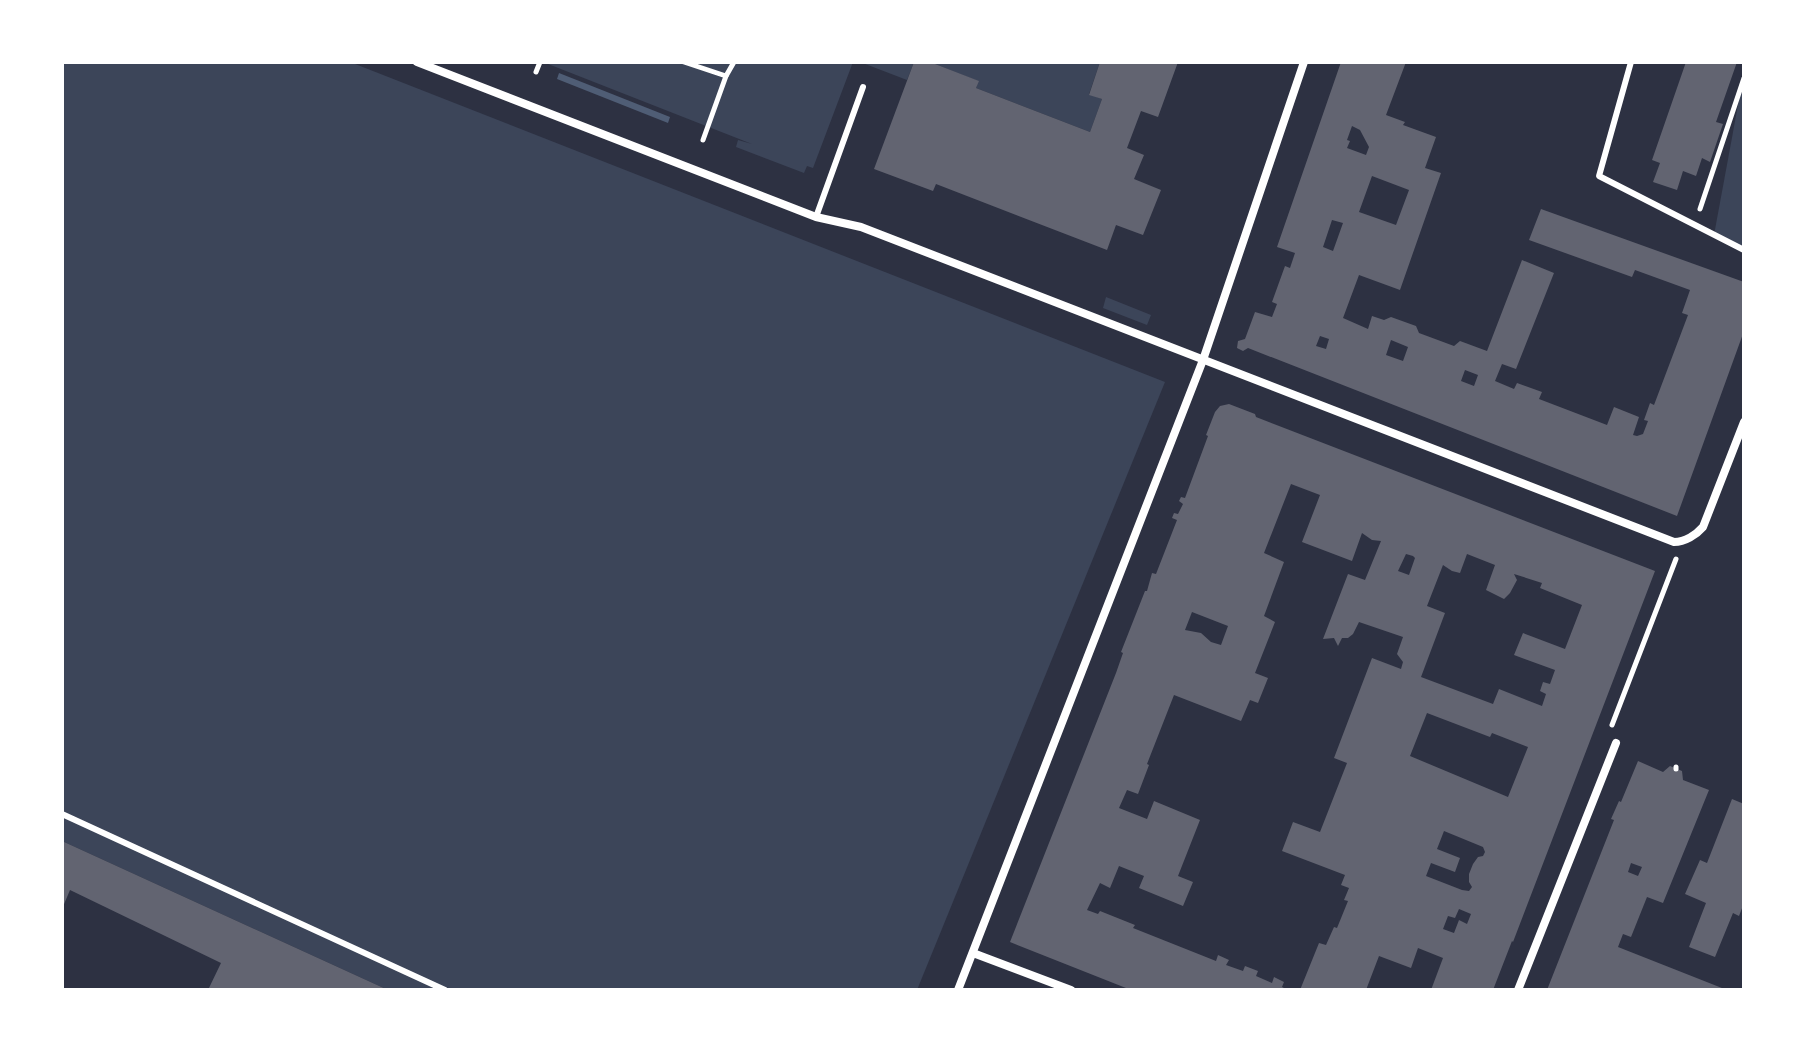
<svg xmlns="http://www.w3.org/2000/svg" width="1806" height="1052" viewBox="0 0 1806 1052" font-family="'Exo 2',sans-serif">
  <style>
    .green { fill: #3c4559 }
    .water { fill: #4f5d75 }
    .building { fill: #626471; fill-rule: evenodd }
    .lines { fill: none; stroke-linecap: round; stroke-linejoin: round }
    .path { stroke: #fff; stroke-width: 5 }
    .service { stroke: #fff; stroke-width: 6 }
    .minor { stroke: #fff; stroke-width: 8 }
  </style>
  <rect width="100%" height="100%" fill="#2d3142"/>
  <g class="green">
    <polygon points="62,62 350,62 1165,382 917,990 388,990 62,841"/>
    <polygon points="543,62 853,62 813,168 807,166 804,173 736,147 738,140 752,144"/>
    <polygon points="860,62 914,62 907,80"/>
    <polygon points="930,62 1100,62 1089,94 1102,99 1090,132 976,88 978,81"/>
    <polygon points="1743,78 1744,78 1744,250 1714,235"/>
    <polygon points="1106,297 1151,315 1147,325 1103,308"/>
  </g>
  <polygon class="water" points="559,73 670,117 668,123 557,79"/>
  <g class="building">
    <polygon points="914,62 930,62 979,81 976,88 1090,132 1102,99 1089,95 1100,62 1178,62 1158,117 1141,111 1127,148 1144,155 1134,179 1161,190 1143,235 1116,225 1107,250 936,184 933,191 874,169"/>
    <path d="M1341,62H1406L1386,115L1405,122L1403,125L1436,137L1425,168L1441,173L1400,290L1359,275L1343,318L1368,329L1372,316L1384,320L1391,317L1416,326L1419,333L1454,346L1460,341L1487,351L1522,260L1554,273L1516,369L1502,364L1495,381L1514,389L1517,383L1542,392L1539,399L1607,425L1614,407L1639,417L1633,435L1637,436L1643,434L1648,421L1644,420L1650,403L1654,405L1688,315L1682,313L1690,290L1635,270L1632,277L1529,240L1541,209L1744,282V331L1677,516L1248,348L1243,351L1237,348L1238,341L1245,339L1255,312L1272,317L1277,304L1272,302L1285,266L1290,268L1295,253L1277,247ZM1352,126L1360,130L1369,147L1366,155L1347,148L1350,141L1347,140ZM1372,176L1409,190L1396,225L1359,212ZM1332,220L1343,223L1333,251L1323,247ZM1320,336L1329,339L1326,349L1316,346ZM1391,340L1408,347L1403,361L1386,355ZM1465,370L1478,375L1474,386L1461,381Z"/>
    <polygon points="1686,62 1737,62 1716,122 1723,124 1710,162 1702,158 1696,176 1683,171 1677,190 1653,182 1660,163 1652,160"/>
    <path d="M1229,404L1255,414L1256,417L1655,571L1513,942L1512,941L1493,990H1431L1443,958L1418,948L1411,968L1379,956L1366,990H1300L1319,943L1326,945L1334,927L1337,928L1348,901L1344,900L1349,888L1341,885L1345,875L1282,851L1293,822L1320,832L1347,763L1334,758L1372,658L1401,669L1403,662L1397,654L1403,637L1359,622L1353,634L1348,638H1342L1338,646L1334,638L1323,639L1348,574L1365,580L1381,541L1372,540L1362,533L1352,561L1302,542L1320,495L1291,484L1264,553L1284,562L1264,616L1275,622L1255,673L1268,678L1258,703L1250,700L1241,721L1174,695L1147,764L1149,765L1138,794L1127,790L1119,808L1147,819L1154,801L1200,820L1178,876L1193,882L1183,906L1139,888L1144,876L1119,866L1110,888L1100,883L1087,910L1098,914L1100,911L1135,925L1133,928L1216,961L1218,955L1229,960L1226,965L1243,971L1245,966L1258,971L1256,976L1272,983L1274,977L1284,982L1282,987L1288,990H1131L1010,942L1116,673L1123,653L1121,652L1145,591H1147L1152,573L1156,574L1177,520L1172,518L1174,513L1178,514L1183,504L1179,501L1181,497L1185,498L1208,436L1206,435L1215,412L1220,406ZM1406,554L1413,556L1415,558L1409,575L1398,571ZM1467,554L1495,565L1486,590L1504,599L1510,593L1517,580L1514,574L1542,583L1540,588L1582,605L1565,649L1523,633L1514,655L1555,670L1550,684L1543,682L1540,691L1546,694L1542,706L1499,689L1493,704L1421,677L1445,613L1427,606L1443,565L1452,571L1460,573ZM1192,612L1228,626L1221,645L1211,642L1201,633L1185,630ZM1427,713L1490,737L1492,733L1528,747L1508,797L1410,756ZM1444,831L1483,847L1485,852L1483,856L1478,857L1473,864L1469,874V882L1472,887L1469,891L1462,890L1426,876L1431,863L1455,872L1460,858L1437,849ZM1459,909L1471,914L1467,924L1459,920L1454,933L1443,929L1448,916L1455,918Z"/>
    <path d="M1638,761L1663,772L1670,766L1682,771L1683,780L1709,790L1663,903L1647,897L1631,937L1623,934L1618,947L1727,990H1547L1614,820L1611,819L1619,801L1621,802ZM1631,863L1642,867L1638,876L1628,872Z"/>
    <polygon points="1732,799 1744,804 1744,903 1739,916 1733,913 1715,957 1689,947 1706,903 1685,894 1700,860 1707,863"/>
    <polygon points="62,841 388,990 208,990 221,963 70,890 62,909"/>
  </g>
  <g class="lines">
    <g class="path">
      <polyline points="684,62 726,76"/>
      <polyline points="536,72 540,62"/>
      <polyline points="703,140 726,76 734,62"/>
      <polyline points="1700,209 1744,78"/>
      <polyline points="1612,725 1676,559"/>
      <polyline points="1676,769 1676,767"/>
    </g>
    <g class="service">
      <polyline points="1631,62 1599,176 1744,250"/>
      <polyline points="816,217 863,87"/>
      <polyline points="62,814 445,990"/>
    </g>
    <g class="minor">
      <path d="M417,62L816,217L861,227L1674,542C1685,542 1696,535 1703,527L1744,422"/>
      <polyline points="973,953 1071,990"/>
      <polyline points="958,990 1203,360 1304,62"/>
      <polyline points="1518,990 1616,743"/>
    </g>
  </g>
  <rect width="1806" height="1052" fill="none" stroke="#ffffff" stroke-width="128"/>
</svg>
